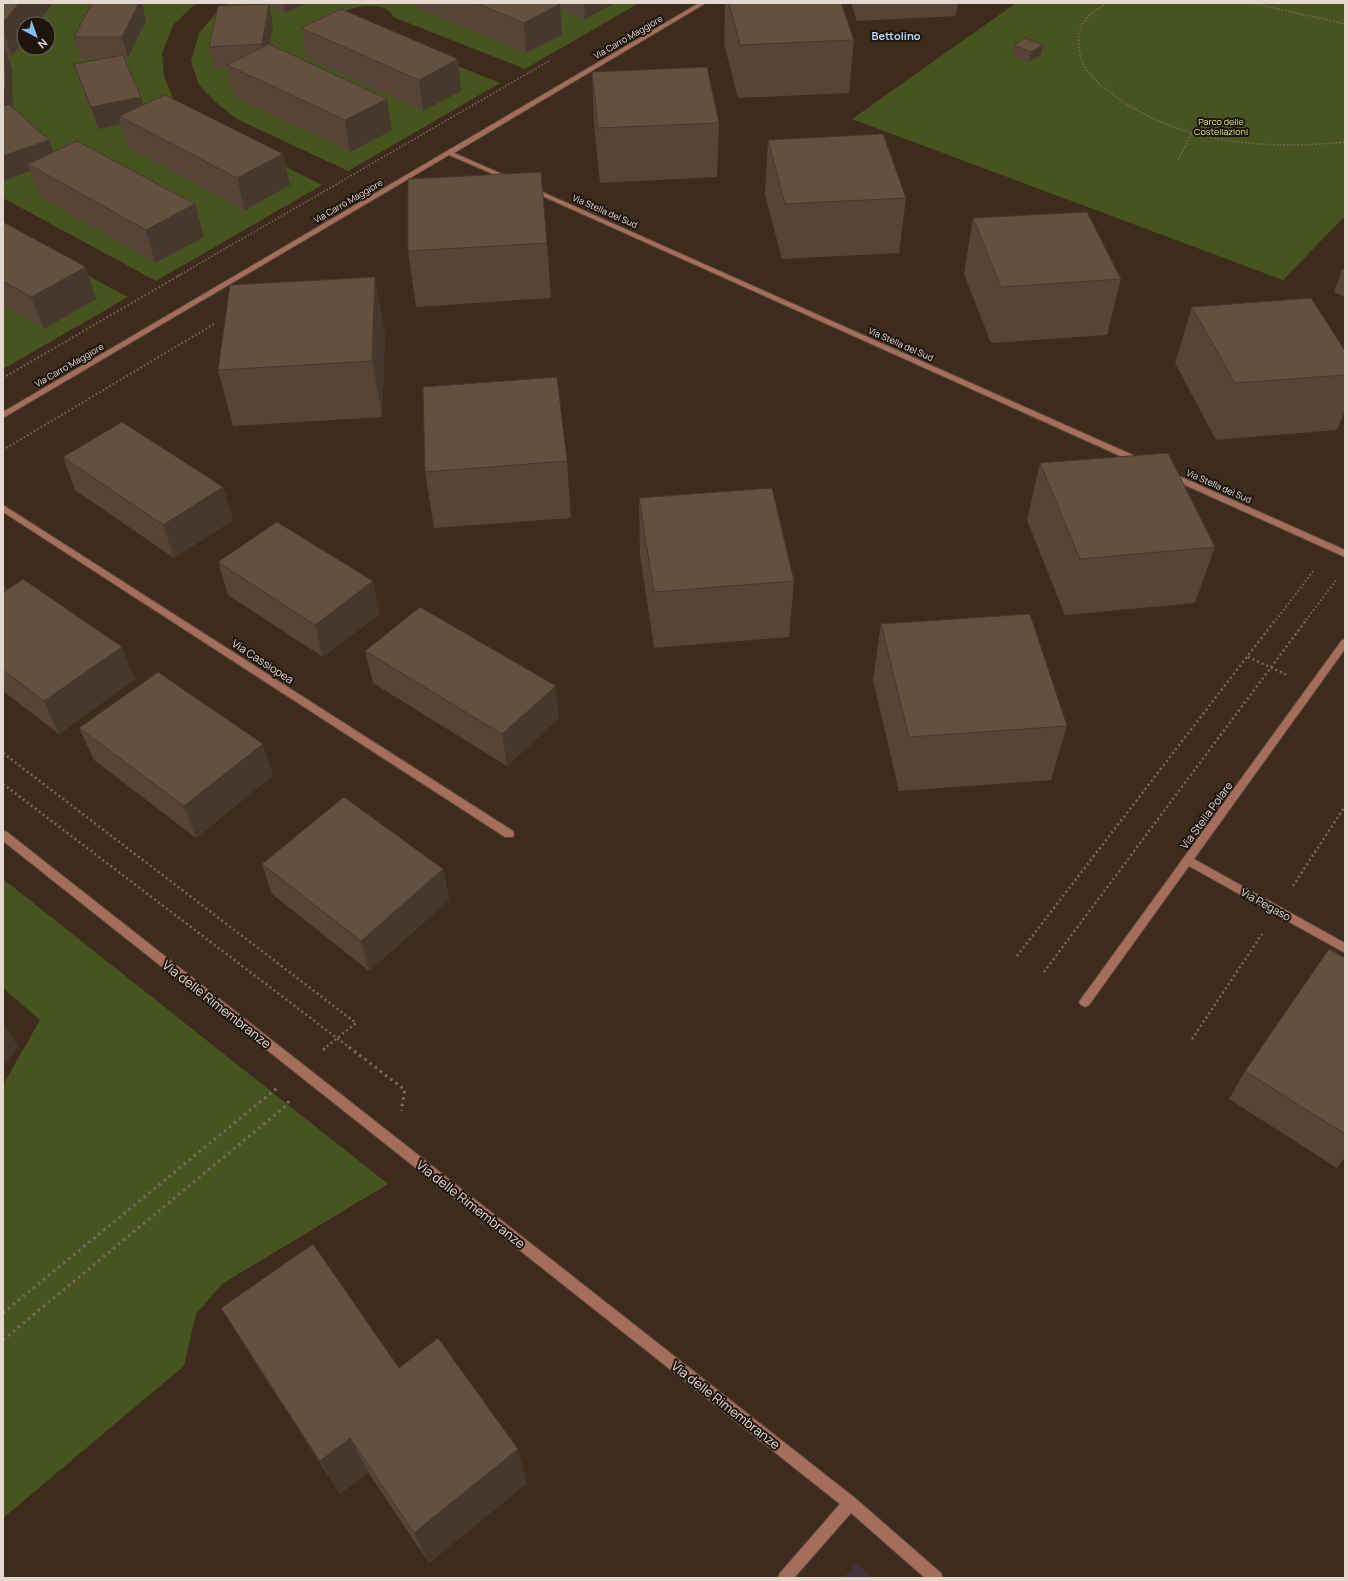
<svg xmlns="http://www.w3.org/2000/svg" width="1348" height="1581" viewBox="0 0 1348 1581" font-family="Manrope,sans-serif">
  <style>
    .industrial { fill: #42313b }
    .green { fill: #485420; fill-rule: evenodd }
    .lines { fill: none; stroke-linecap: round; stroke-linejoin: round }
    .minor-casing { stroke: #584738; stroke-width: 2 }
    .path-far3 { stroke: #7a6a5d; stroke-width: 1.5; stroke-dasharray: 1.5 2; stroke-linecap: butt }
    .path-far2 { stroke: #7a6a5d; stroke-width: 2; stroke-dasharray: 1.5 2.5; stroke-linecap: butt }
    .path-far1 { stroke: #7a6a5d; stroke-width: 2.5; stroke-dasharray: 2 3; stroke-linecap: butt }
    .path { stroke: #7a6a5d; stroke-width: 3; stroke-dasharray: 2.5 4; stroke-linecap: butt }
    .minor { fill: #a56d5b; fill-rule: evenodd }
    .wall { fill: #564536 }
    .shaded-wall { fill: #46382c }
    .building { fill: #64503f; stroke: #46382c }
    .labels { text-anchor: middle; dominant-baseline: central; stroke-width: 4; stroke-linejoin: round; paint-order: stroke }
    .far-street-label { font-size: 9px; fill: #e5d9cf; stroke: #1e150e }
    .far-park-label { font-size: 9px; fill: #cfea7b; stroke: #1e150e }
    .far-quarter-label { font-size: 11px; font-weight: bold; fill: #b4d9fa; stroke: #1e150e }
    .street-label { font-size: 11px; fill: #e5d9cf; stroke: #1e150e }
    .near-street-label { font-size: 13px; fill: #e5d9cf; stroke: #1e150e }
  </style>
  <rect width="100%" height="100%" fill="#3d2b1b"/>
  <polygon class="industrial" points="856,1563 873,1578 843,1578"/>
  <g class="green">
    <path d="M3,3H196L173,25L162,54L164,76L174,101L207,128L322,185L156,281L3,198ZM24,24H48V48H24Z"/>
    <path d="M229,3H639L525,69L393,17C388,0 352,5 340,14L368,30L500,83L348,171L237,119L220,106L199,85L191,61L199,33L218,11Z"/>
    <polygon points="1016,3 1345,3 1345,216 1283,280 852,119"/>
    <polygon points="3,230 4,231 128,297 3,369"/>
    <polygon points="3,879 388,1184 222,1284 196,1314 184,1366 3,1518 3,1085 40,1020 3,988"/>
  </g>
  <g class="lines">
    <g class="minor-casing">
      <g id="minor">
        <polygon points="699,3 706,3 454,153 511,178 511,180 507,180 449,155 3,418 3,412"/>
        <polygon points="531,187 1144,460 1145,462 1144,464 1138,464 529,190 529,188"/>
        <polygon points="1170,472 1345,550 1345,557 1167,477 1166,475 1167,473"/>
        <polygon points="3,505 513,831 514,834 513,837 505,837 3,512"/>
        <polygon points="1345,639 1345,649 1194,859 1345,943 1345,953 1189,866 1089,1005 1085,1007 1081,1005 1079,1002 1081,999 1342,640"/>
        <polygon points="3,831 7,832 855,1498 941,1573 943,1578 925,1578 851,1513 794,1578 778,1578 780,1573 840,1504 3,841"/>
      </g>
    </g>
    <g class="path-far3">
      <path d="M1107,3C1084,17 1075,26 1080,54C1083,70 1098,84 1111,93C1178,144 1264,150 1345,142"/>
      <polyline points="1251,3 1345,24"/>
      <polyline points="1178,160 1192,133"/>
      <polyline points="178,276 549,61"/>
    </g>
    <g class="path-far2">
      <polyline points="3,378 180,275"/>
      <polyline points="3,450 214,324"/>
      <polyline points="1276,620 1314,570"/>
      <polyline points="1306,620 1337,579"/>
    </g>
    <g class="path-far1">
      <polyline points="1248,657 1287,675"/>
      <polyline points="3,753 356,1023 325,1048"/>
      <polyline points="3,784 350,1048"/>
      <polyline points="1293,886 1345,806"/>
      <polyline points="1017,956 1276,619"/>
      <polyline points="1044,972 1307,619"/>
      <polyline points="1192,1039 1262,934"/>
    </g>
    <g class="path">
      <polyline points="349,1047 405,1090 401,1111"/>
      <polyline points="323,1050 326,1047"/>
      <polyline points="3,1313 277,1088"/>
      <polyline points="3,1340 287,1105 290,1098"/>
    </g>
    <use href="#minor" class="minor"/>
  </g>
  <g class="wall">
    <polygon points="3,3 53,3 12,56 7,55 12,69 13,108 53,152 195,204 204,237 155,263 39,196 30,171 3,181"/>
    <polygon points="262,3 307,3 285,13 269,6 273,25 270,45 387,99 392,130 350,152 234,96 227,67 214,68 209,47 266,4"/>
    <polygon points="411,3 615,3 585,19 560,9 562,35 526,53 411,5"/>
    <polygon points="725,3 841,3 854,40 849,93 738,98 724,44"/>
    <polygon points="851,3 958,3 956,16 857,21"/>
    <polygon points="146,20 128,58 125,58 143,105 283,154 290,185 245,210 128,148 121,124 98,129 81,86 74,64 106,58 80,58 74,37"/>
    <polygon points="301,28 458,59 461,91 423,111 307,58"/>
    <polygon points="1014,45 1041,55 1029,62 1012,56"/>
    <polygon points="592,72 719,123 717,177 600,183 594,126"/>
    <polygon points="768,140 906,198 899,253 782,259 765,195"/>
    <polygon points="973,218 1121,279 1107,335 991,343 964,274"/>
    <polygon points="3,222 86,267 96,299 44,329 3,306"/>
    <polygon points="547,243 551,298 416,307 408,251"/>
    <polygon points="1345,267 1345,297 1334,292 1342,270"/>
    <polygon points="1192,307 1345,351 1345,410 1337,430 1216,440 1175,363"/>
    <polygon points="385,333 382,417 233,426 218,370"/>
    <polygon points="63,457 223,487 233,520 174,558 75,490"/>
    <polygon points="567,461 571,518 434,528 425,472"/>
    <polygon points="1040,463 1215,547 1195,603 1065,615 1027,520"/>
    <polygon points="639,498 794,581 789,637 654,648 640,555"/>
    <polygon points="218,562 380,614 323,657 228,595"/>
    <polygon points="3,582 7,590 135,679 59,734 3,691"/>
    <polygon points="881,624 1067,726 1051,780 899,791 873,680"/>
    <polygon points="365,651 559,718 507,766 373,683"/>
    <polygon points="79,728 273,775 196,838 94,760"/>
    <polygon points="262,864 443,869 449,900 369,971 272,894"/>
    <polygon points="1345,958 1345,1157 1337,1168 1229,1099 1245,1071"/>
    <polygon points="221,1308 399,1368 527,1483 429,1563 368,1472 340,1494 246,1348"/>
  </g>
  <g class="shaded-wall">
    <polygon points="19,3 53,3 37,24 24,24 24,40 12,56 3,29 3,23"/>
    <polygon points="139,3 142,3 146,20 128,58 122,37"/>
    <polygon points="283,3 307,3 285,13"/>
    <polygon points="584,3 615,3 585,19"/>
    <polygon points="269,4 273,25 266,66 262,44"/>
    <polygon points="560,4 562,35 526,53 524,23"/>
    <polygon points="1043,45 1041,55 1029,62 1031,52"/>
    <polygon points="4,47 12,69 13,110 3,112 3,89"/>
    <polygon points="458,59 461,91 423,111 419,80"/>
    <polygon points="141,97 147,119 119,116 121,124 98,129 91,107"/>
    <polygon points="387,99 392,130 350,152 345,120"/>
    <polygon points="49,140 57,162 28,164 30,171 3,181 3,156"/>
    <polygon points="283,154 290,185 245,210 237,178"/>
    <polygon points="195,204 204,237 155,263 146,230"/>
    <polygon points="86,267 96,299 44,329 31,297"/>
    <polygon points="375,277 385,333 382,417 372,361"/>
    <polygon points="223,487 233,520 174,558 163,525"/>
    <polygon points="373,581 380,614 323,657 315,625"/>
    <polygon points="3,582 7,591 3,594"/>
    <polygon points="122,647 135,679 59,734 44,701"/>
    <polygon points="556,686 559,718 507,766 502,734"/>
    <polygon points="263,744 273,775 196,838 184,806"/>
    <polygon points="443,869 449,900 369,971 361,941"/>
    <polygon points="3,1023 18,1046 3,1068"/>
    <polygon points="350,1438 368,1472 340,1494 320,1461"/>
    <polygon points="518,1449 527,1483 429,1563 414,1533"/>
  </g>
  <g class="building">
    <polygon points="3,3 19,3 3,23"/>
    <polygon points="92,3 139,3 122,37 74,37"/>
    <polygon points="476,3 557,3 560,4 524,23"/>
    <polygon points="729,3 841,3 854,40 740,45"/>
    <polygon points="269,4 262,44 209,47 218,6"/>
    <polygon points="341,9 458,59 419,80 301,28"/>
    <polygon points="1025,38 1043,45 1031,52 1014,45"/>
    <polygon points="269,44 387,99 345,120 227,65"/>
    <polygon points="4,47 6,89 3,89 3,48"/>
    <polygon points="123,55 141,97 91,107 74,64"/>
    <polygon points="707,67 719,123 598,128 592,72"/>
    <polygon points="165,95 283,154 237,178 119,116"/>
    <polygon points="9,104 49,140 3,156 3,106"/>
    <polygon points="883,134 906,198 785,204 768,140"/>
    <polygon points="77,141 195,204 146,230 28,164"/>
    <polygon points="541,172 547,243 408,251 408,179"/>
    <polygon points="1087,212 1121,279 1001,287 973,218"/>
    <polygon points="3,222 86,267 31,297 3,281"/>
    <polygon points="375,277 372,361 218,370 230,285"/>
    <polygon points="1311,298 1345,351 1345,375 1235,383 1192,307"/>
    <polygon points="557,377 567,461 425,472 423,387"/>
    <polygon points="122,422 223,487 163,525 63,457"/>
    <polygon points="1168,453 1215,547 1080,559 1040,463"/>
    <polygon points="772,488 794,581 654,592 639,498"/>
    <polygon points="277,522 373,581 315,625 218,562"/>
    <polygon points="23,579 122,647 44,701 3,670 3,593"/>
    <polygon points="420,607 556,686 502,734 365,651"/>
    <polygon points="1030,614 1067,726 909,737 881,624"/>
    <polygon points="158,672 263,744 184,806 79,728"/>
    <polygon points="344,797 443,869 361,941 262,864"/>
    <polygon points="1329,949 1345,958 1345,1134 1245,1071"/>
    <polygon points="313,1244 399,1368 438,1338 518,1449 414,1533 350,1438 320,1461 221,1308"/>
  </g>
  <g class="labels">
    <g class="far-street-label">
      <text transform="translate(628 37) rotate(-30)">Via Carro Maggiore</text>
      <text transform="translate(348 201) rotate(-30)">Via Carro Maggiore</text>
      <text transform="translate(605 211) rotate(24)">Via Stella del Sud</text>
      <text transform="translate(901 344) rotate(24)">Via Stella del Sud</text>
      <text transform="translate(69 365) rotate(-30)">Via Carro Maggiore</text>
      <text transform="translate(1219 486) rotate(24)">Via Stella del Sud</text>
    </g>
    <g class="far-park-label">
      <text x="1221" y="121">Parco delle<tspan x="1221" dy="10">Costellazioni</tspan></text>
    </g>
    <g class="far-quarter-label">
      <text x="896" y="35">Bettolino</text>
    </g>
    <g class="street-label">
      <text transform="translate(263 661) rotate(33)">Via Cassiopea</text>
      <text transform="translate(1206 815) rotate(-54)">Via Stella Polare</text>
      <text transform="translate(1266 904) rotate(29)">Via Pegaso</text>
    </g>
    <g class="near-street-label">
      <text transform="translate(217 1004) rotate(38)">Via delle Rimembranze</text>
      <text transform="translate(471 1204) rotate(38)">Via delle Rimembranze</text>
      <text transform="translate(726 1405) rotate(38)">Via delle Rimembranze</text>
    </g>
  </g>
  <rect width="1348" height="1581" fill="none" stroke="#e5d9cf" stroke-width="8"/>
  <g transform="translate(36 36) rotate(139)"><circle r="19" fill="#1e150e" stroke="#6e635b"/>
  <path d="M0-3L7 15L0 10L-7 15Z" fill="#7bbef8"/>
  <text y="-6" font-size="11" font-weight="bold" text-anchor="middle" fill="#e5d9cf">N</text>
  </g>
</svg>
